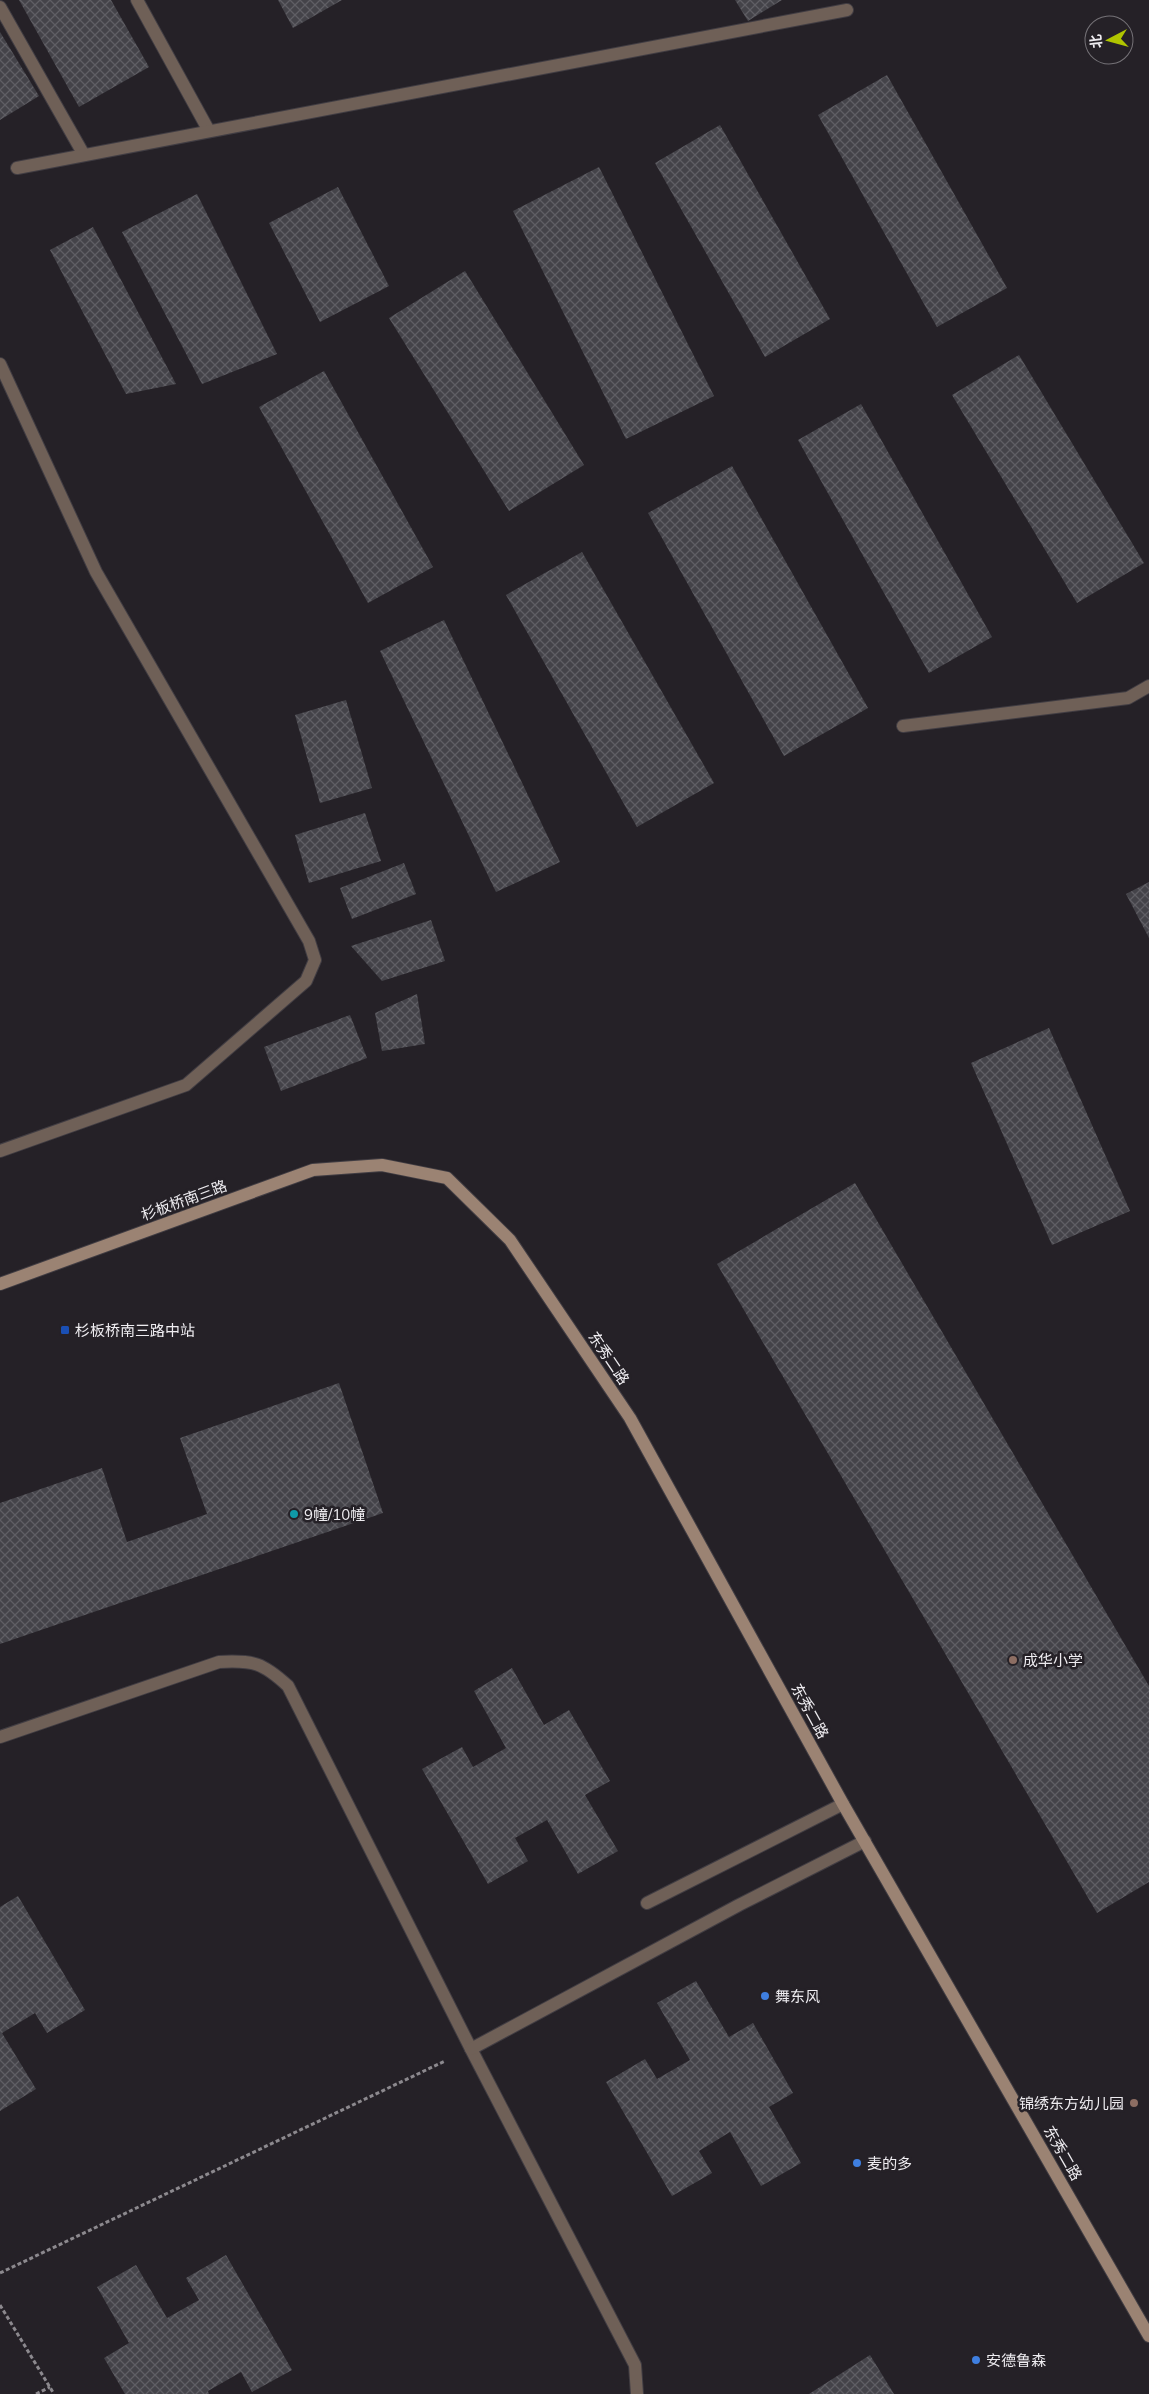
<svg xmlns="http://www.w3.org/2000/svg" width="1149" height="2394" viewBox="0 0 1149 2394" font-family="Mulish,'Noto Sans SC',sans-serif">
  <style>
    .building { fill: url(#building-cross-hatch) }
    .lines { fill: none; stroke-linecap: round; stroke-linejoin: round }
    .lane-casing { stroke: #413d43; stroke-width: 14 }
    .street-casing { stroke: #413d43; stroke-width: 14 }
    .secondary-casing { stroke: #413d43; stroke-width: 14 }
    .path { stroke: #8c898e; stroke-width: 3; stroke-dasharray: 4 2.5; stroke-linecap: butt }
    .lane { stroke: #6f6057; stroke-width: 12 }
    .street { stroke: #6f6057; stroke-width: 12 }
    .secondary { stroke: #9b8373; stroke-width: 12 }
    .transit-dot { fill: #1a4fb4; stroke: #252127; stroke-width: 2 }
    .culture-dot { fill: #0f9aa8; stroke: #252127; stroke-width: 2 }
    .education-dot { fill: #8d6e63; stroke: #252127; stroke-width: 2 }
    .shop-dot { fill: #3f7fe0; stroke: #252127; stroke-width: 2 }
    .labels { text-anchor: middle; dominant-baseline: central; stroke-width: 5; stroke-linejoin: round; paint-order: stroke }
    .street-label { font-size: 15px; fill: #eeecf0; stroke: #252127 }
    .poi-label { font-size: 15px; fill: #eeecf0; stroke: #252127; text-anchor: start }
  </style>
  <defs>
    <pattern id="building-cross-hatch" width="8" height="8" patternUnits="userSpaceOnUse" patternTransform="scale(1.25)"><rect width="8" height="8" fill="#444349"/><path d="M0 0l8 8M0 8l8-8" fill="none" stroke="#5f5e64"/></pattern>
  </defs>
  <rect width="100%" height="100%" fill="#252127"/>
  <g class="building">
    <polygon points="19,0 111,0 149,67 79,107"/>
    <polygon points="278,0 342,0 293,28"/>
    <polygon points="735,0 782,0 748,21"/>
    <polygon points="0,32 39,96 0,120"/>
    <polygon points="887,75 1007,288 937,327 818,115"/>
    <polygon points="720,125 830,319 765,357 655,163"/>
    <polygon points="599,167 714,396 626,439 513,211"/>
    <polygon points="338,187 389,286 320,322 269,223"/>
    <polygon points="197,194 277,354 202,384 122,232"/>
    <polygon points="93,227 176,384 126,394 50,250"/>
    <polygon points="465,271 584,465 509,511 389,318"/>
    <polygon points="1019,355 1144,563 1077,603 952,395"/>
    <polygon points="324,371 433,567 368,603 259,407"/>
    <polygon points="861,404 992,637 929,673 798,440"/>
    <polygon points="732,466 868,708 784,756 648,513"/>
    <polygon points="582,552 714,783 637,827 506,595"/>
    <polygon points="444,620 560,862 496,892 380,651"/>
    <polygon points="346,700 372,788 320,803 295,715"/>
    <polygon points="365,813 381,861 309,883 295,835"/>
    <polygon points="404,863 416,894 352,919 340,888"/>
    <polygon points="1149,882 1149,938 1126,894"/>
    <polygon points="431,920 445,961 382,981 351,946"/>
    <polygon points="417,994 425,1044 382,1051 375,1013"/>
    <polygon points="350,1015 367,1058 281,1091 264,1047"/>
    <polygon points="1049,1028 1130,1211 1052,1245 971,1063"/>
    <polygon points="855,1183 1149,1686 1149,1882 1097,1913 717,1264"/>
    <polygon points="339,1383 383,1513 0,1644 0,1503 102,1468 127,1542 207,1514 180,1438"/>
    <polygon points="512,1668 544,1725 569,1710 610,1781 585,1795 618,1851 578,1874 547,1820 515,1838 528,1861 488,1884 422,1769 462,1747 473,1767 506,1748 474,1691"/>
    <polygon points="18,1896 85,2010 47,2033 35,2013 2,2033 36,2089 0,2111 0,1907"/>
    <polygon points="696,1981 729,2037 753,2023 793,2093 769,2107 801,2163 761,2186 730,2132 699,2151 712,2173 672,2196 606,2082 645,2059 657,2079 690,2060 657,2003"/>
    <polygon points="226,2255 292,2370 252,2392 241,2372 208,2391 209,2394 125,2394 104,2358 129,2343 97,2287 136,2265 167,2318 199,2300 186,2278"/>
    <polygon points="870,2355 894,2394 809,2394"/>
  </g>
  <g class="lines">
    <g class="lane-casing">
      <g id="lane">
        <polyline points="0,364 96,572 309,941 315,960 306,981 186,1085 0,1151"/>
        <path d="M0,1737L219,1662C254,1660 263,1663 288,1686L471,2049L635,2365L637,2394"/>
        <polyline points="647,1903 843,1804"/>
        <polyline points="471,2049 739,1905 865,1841"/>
      </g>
    </g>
    <g class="street-casing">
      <g id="street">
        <polyline points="137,0 209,131"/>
        <polyline points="0,7 84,155"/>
        <polyline points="17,168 847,10"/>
        <polyline points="903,726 1128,698 1149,686"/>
      </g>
    </g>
    <g class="secondary-casing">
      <polyline id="secondary" points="0,1284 313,1170 382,1165 447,1178 510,1240 630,1418 843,1804 1149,2336"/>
    </g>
    <g class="path">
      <polyline points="0,2273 445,2061"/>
      <polyline points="0,2305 54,2394"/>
      <polyline points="36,2394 50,2387"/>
    </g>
    <use href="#lane" class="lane"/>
    <use href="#street" class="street"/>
    <use href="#secondary" class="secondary"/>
  </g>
  <rect class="transit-dot" x="60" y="1325" width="10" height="10" rx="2.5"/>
  <circle class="culture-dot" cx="294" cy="1514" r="5"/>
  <g class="education-dot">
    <circle cx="1013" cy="1660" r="5"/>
    <circle cx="1134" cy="2103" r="5"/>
  </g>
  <g class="shop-dot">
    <circle cx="765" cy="1996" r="5"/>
    <circle cx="857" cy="2163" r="5"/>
    <circle cx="976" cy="2360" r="5"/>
  </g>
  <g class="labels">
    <g class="street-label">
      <text transform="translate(184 1200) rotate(-20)">杉板桥南三路</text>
      <text transform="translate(609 1358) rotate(56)">东秀二路</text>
      <text transform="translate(810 1711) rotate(61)">东秀二路</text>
      <text transform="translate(1063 2153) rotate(60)">东秀二路</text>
    </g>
    <g class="poi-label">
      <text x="75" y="1330">杉板桥南三路中站</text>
      <text x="304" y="1514">9幢/10幢</text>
      <text x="1023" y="1660">成华小学</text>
      <text x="775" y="1996">舞东风</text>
      <text x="1124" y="2103" text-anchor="end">锦绣东方幼儿园</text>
      <text x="867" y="2163">麦的多</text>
      <text x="986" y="2360">安德鲁森</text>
    </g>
  </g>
  <g transform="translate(1109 40) rotate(264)"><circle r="24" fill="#252127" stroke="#757277"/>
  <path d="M0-4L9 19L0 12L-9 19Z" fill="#b0c500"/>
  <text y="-8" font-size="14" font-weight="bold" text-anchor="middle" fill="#eeecf0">北</text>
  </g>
</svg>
